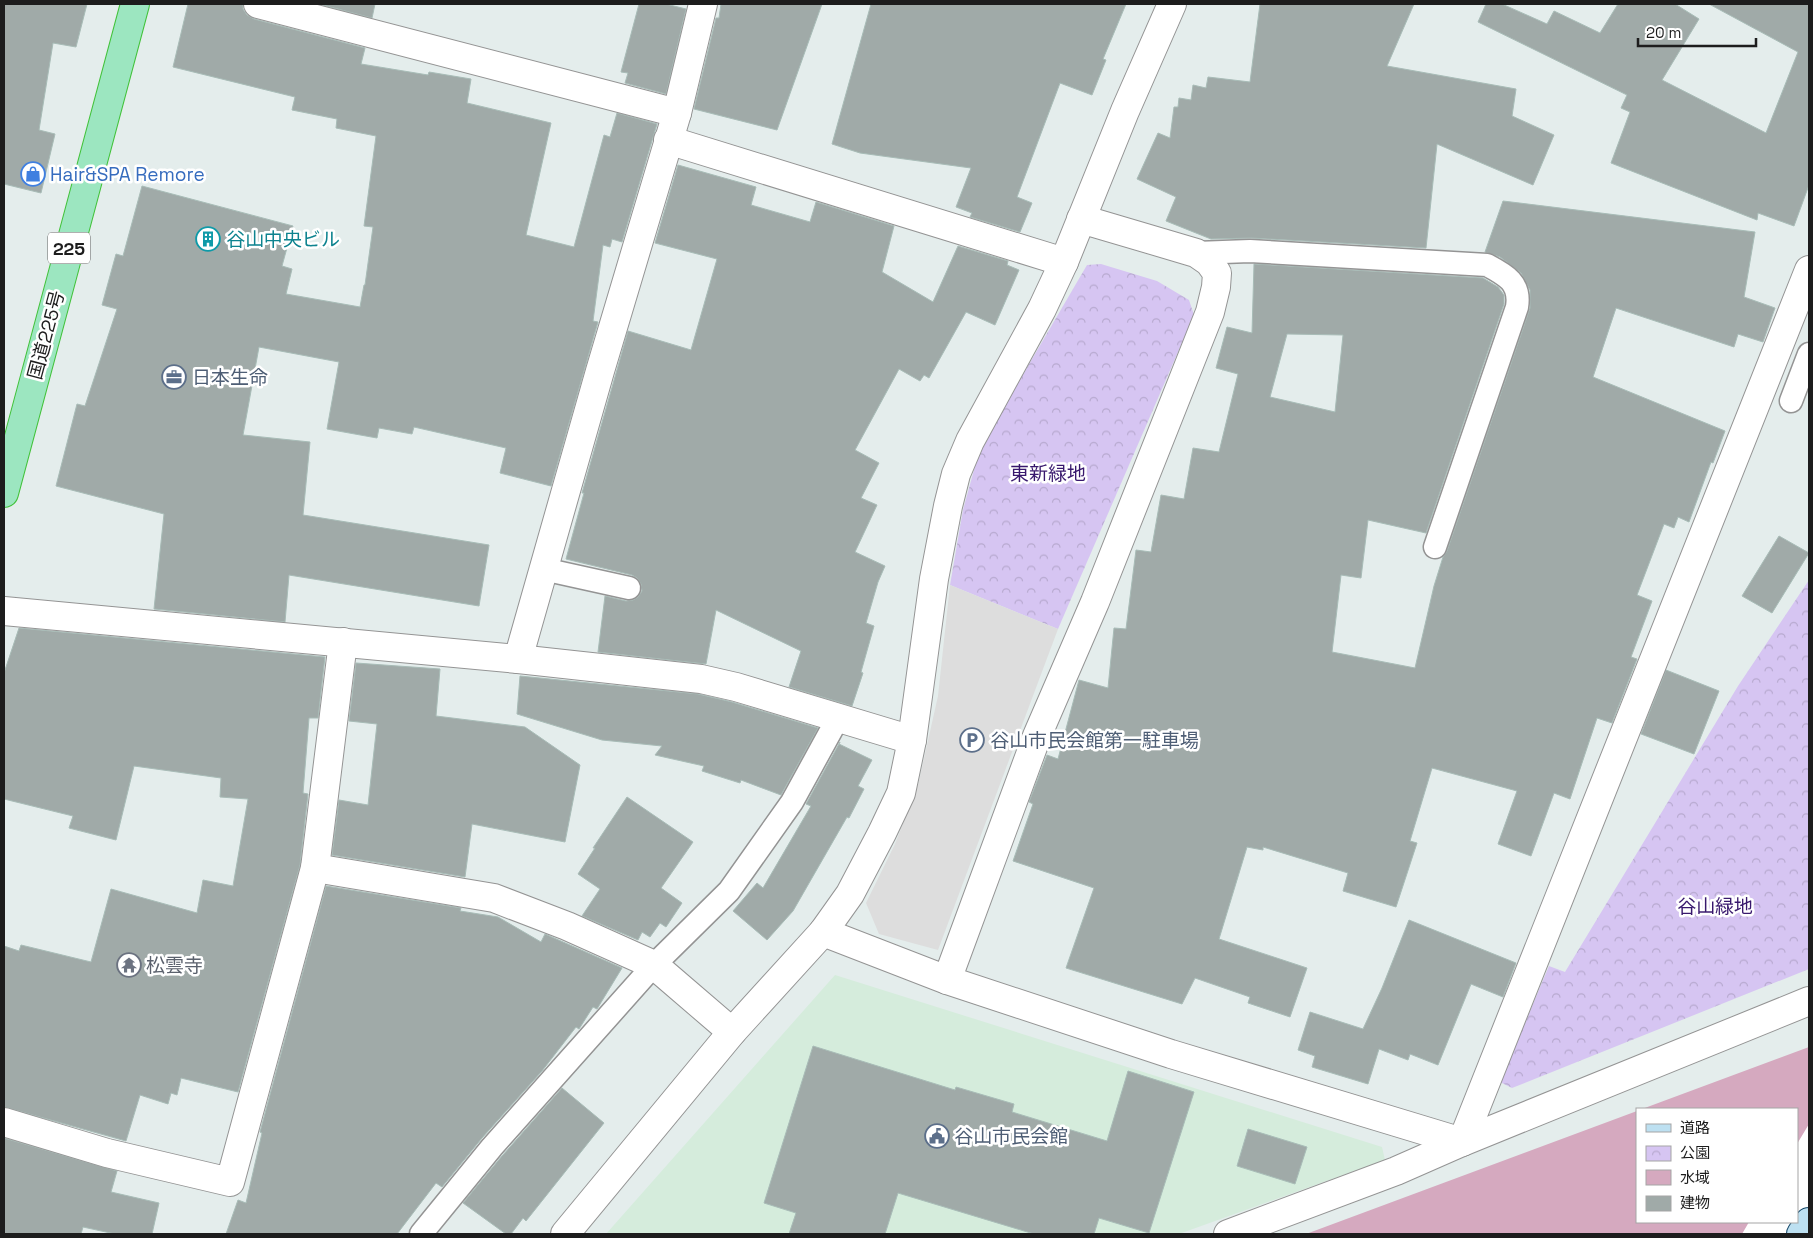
<svg xmlns="http://www.w3.org/2000/svg" width="1813" height="1238" viewBox="0 0 1813 1238" font-family="'Space Grotesk','Noto Sans JP',sans-serif">
  <style>
    .commercial { fill: #d5ecdc }
    .park { fill: url(#park-crowns) }
    .parking { fill: #ddd }
    .water { fill: #d5a9bf }
    .pier { fill: #fff }
    .building { fill: #a0aaa8; stroke: #a8bcb7; fill-rule: evenodd }
    .lines { fill: none; stroke-linecap: round; stroke-linejoin: round }
    .service-casing { stroke: #949494; stroke-width: 25 }
    .minor-casing { stroke: #949494; stroke-width: 30 }
    .tertiary-casing { stroke: #949494; stroke-width: 30 }
    .secondary-casing { stroke: #124566; stroke-width: 30 }
    .trunk-casing { stroke: #41c239; stroke-width: 30 }
    .service { stroke: #fff; stroke-width: 22 }
    .minor { stroke: #fff; stroke-width: 28 }
    .tertiary { stroke: #fff; stroke-width: 28 }
    .secondary { stroke: #bde0f1; stroke-width: 28 }
    .trunk { stroke: #9ce6c0; stroke-width: 28 }
    .labels { text-anchor: middle; dominant-baseline: central; stroke-width: 5; stroke-linejoin: round; paint-order: stroke }
    .shield { fill: #fff; stroke: #616161; stroke-width: 1 }
    .shield-label { font-size: 18px; font-weight: bold; fill: #1d1d1d }
    .shop-label { font-size: 19px; fill: #366cbe; stroke: #fff; text-anchor: start }
    .culture-label { font-size: 19px; fill: #0d838f; stroke: #fff; text-anchor: start }
    .street-label { font-size: 19px; fill: #1d1d1d; stroke: #fff }
    .service-label { font-size: 19px; fill: #4e5e75; stroke: #fff; text-anchor: start }
    .park-label { font-size: 19px; fill: #38186d; stroke: #fff }
    .worship-label { font-size: 19px; fill: #5b616d; stroke: #fff; text-anchor: start }
  </style>
  <defs>
    <pattern id="park-crowns" width="20" height="18" patternUnits="userSpaceOnUse" patternTransform="scale(1.25)"><rect width="20" height="18" fill="#d6c5f2"/><path d="M2 6a3 3 0 1 1 6 0M12 15a3 3 0 1 1 6 0" fill="none" stroke="#b7a9cf"/></pattern>
  </defs>
  <rect width="100%" height="100%" fill="#e4edec"/>
  <polygon class="commercial" points="835,975 1382,1147 1385,1160 1179,1234 606,1234"/>
  <g class="park">
    <polygon points="1101,264 1157,281 1189,300 1194,315 1058,629 950,585 963,510 980,448 1087,265"/>
    <polygon points="1809,580 1809,969 1512,1088 1500,1082 1549,966 1565,972 1738,686"/>
  </g>
  <polygon class="parking" points="950,585 1058,629 938,950 879,934 866,903 895,844 918,785 938,696"/>
  <polygon class="water" points="1809,1047 1809,1234 1306,1234 1637,1111 1637,1222 1797,1222 1797,1109 1642,1109"/>
  <polygon class="pier" points="1809,1124 1809,1234 1742,1234 1749,1222 1797,1222 1797,1144"/>
  <g class="building">
    <polygon points="4,4 87,4 76,47 53,43 39,130 55,134 41,193 4,184"/>
    <polygon points="188,4 243,4 243,9 247,15 254,19 365,48 361,64 428,75 429,72 471,79 467,103 551,123 526,235 574,247 604,135 610,137 617,113 657,124 622,242 612,239 610,247 603,245 593,321 598,322 551,486 500,473 506,448 414,427 412,434 379,428 377,438 327,429 339,362 259,347 243,435 310,442 303,515 489,545 479,606 289,575 285,622 154,609 164,514 56,486 77,404 85,406 117,309 102,305 116,254 123,256 142,186 293,226 282,266 292,269 286,294 360,307 364,285 365,285 373,227 364,226 376,136 336,128 337,119 292,110 295,97 173,67"/>
    <polygon points="319,4 375,4 372,18"/>
    <polygon points="639,4 666,4 686,9 666,94 625,83 628,73 621,72"/>
    <polygon points="721,4 822,4 777,130 694,109 716,18 719,18"/>
    <polygon points="871,4 1126,4 1103,59 1106,60 1092,95 1060,83 1017,197 1032,203 1020,232 970,217 972,213 956,207 971,168 860,153 832,144"/>
    <polygon points="1260,4 1414,4 1387,66 1516,89 1512,116 1554,135 1533,185 1437,144 1426,248 1251,238 1211,239 1166,221 1176,197 1137,179 1158,133 1170,138 1174,107 1178,107 1179,98 1191,100 1193,85 1206,88 1208,77 1250,82"/>
    <polygon points="1486,4 1502,4 1547,24 1554,11 1600,33 1618,4 1675,4 1699,19 1662,80 1766,133 1798,52 1709,4 1809,4 1809,185 1794,226 1758,213 1757,220 1611,163 1630,112 1621,108 1627,95 1478,22"/>
    <polygon points="678,165 756,187 751,205 810,222 816,202 894,226 882,272 933,302 958,246 1008,261 1007,265 1019,270 995,325 966,312 929,378 924,375 920,381 899,369 855,450 879,463 861,498 877,505 855,552 885,566 878,582 866,623 874,626 861,672 863,673 852,706 789,687 801,651 716,610 706,664 598,652 605,596 626,601 633,600 638,597 642,591 641,584 637,578 632,575 566,559 584,493 582,493 628,331 691,350 717,259 655,243"/>
    <path d="M1503,201L1755,232L1744,297L1775,308L1763,342L1738,334L1734,347L1616,308L1593,377L1725,431L1713,463L1711,462L1689,522L1678,517L1674,528L1664,524L1637,595L1652,601L1631,657L1637,659L1612,723L1597,718L1570,799L1554,793L1531,856L1498,844L1517,791L1432,768L1410,841L1417,843L1396,907L1343,891L1348,873L1263,847V850L1247,847L1219,939L1307,968L1290,1017L1248,1003L1250,997L1195,978L1182,1004L1066,968L1094,888L1013,861L1033,804L1029,802L1047,755L1058,759L1079,680L1108,688L1114,628L1126,629L1136,550L1151,552L1161,495L1184,499L1193,448L1219,452L1238,374L1216,368L1227,327L1252,333L1254,264L1483,278L1498,287L1504,295V304L1426,533L1368,520L1361,578L1341,575L1332,652L1415,668L1434,586L1443,557L1447,551L1530,308V290L1521,273L1500,257L1485,252ZM1287,334L1343,335L1335,412L1270,397Z"/>
    <polygon points="1779,536 1809,553 1772,613 1742,596"/>
    <polygon points="19,628 325,657 318,718 309,718 303,793 308,794 300,865 238,1092 181,1078 177,1095 171,1093 168,1104 140,1095 126,1141 4,1107 4,946 19,951 21,945 91,962 111,889 197,913 203,880 233,886 248,799 220,797 221,778 134,766 116,840 69,828 73,816 4,799 4,673"/>
    <polygon points="356,663 440,669 436,716 525,727 580,765 565,842 472,824 465,877 332,855 339,800 368,805 377,724 349,721"/>
    <polygon points="1666,670 1719,691 1694,754 1641,734"/>
    <polygon points="520,676 698,694 732,702 818,728 781,795 741,780 740,783 702,771 704,766 655,755 662,746 602,740 517,714"/>
    <polygon points="840,742 839,744 872,760 858,786 864,789 849,818 847,817 793,911 767,940 733,911 757,883 763,888 811,806 806,804"/>
    <polygon points="627,797 693,842 661,888 682,903 666,927 660,923 650,937 642,932 638,940 582,916 600,889 578,874 595,848 593,848"/>
    <polygon points="326,886 461,908 460,911 498,917 541,942 545,934 622,968 597,1009 593,1007 579,1029 576,1027 542,1071 482,1138 442,1187 436,1183 397,1234 226,1234 238,1200 246,1203 262,1133 260,1132"/>
    <polygon points="1409,920 1516,963 1503,997 1471,984 1438,1065 1410,1054 1408,1060 1379,1049 1368,1084 1312,1067 1315,1056 1298,1050 1310,1012 1363,1029 1382,988"/>
    <polygon points="813,1046 955,1090 956,1087 1014,1104 1012,1112 1107,1141 1128,1071 1194,1092 1149,1233 1099,1218 1094,1234 1034,1234 898,1193 885,1234 789,1234 796,1213 764,1203"/>
    <polygon points="562,1088 604,1123 526,1221 523,1218 511,1234 506,1234 463,1203 502,1156"/>
    <polygon points="1248,1129 1307,1147 1295,1184 1237,1166"/>
    <polygon points="4,1138 117,1171 111,1192 159,1203 152,1234 115,1234 83,1227 81,1234 4,1234"/>
  </g>
  <g class="lines">
    <g class="service-casing">
      <g id="service">
        <path d="M1196,253L1250,251L1487,265C1506,275 1521,283 1517,307L1435,547"/>
        <polyline points="1791,401 1809,354"/>
        <polyline points="543,569 629,588"/>
        <polyline points="421,1234 492,1147 654,965 729,891 792,802 838,718"/>
      </g>
    </g>
    <g class="minor-casing">
      <g id="minor">
        <polyline points="258,4 677,113"/>
        <polyline points="668,140 1064,262"/>
        <polyline points="4,611 518,659 701,679 736,687 912,740"/>
        <polyline points="518,659 600,371 677,113 703,4"/>
        <polyline points="315,868 494,898 567,926 654,965 732,1032"/>
        <polyline points="823,932 947,980 1171,1054 1462,1142"/>
        <polyline points="947,980 1037,736 1095,602 1210,312 1216,287 1217,273 1209,262 1196,253 1081,219"/>
        <polyline points="4,1122 107,1153 230,1182 315,868 343,642"/>
        <polyline points="1462,1142 1809,270"/>
        <polyline points="1228,1234 1396,1171 1462,1142 1809,1001"/>
      </g>
    </g>
    <g class="tertiary-casing">
      <polyline id="tertiary" points="565,1234 732,1032 823,932 850,894 882,833 901,793 912,740 934,579 948,506 956,474 970,441 1042,309 1064,262 1125,111 1172,4"/>
    </g>
    <g class="secondary-casing">
      <polyline id="secondary" points="1801,1234 1809,1222"/>
    </g>
    <g class="trunk-casing">
      <polyline id="trunk" points="4,493 135,4"/>
    </g>
    <use href="#service" class="service"/>
    <use href="#minor" class="minor"/>
    <use href="#tertiary" class="tertiary"/>
    <use href="#secondary" class="secondary"/>
    <use href="#trunk" class="trunk"/>
  </g>
  <defs>
    <g id="shop-ring" transform="scale(1.25)"><circle r="9.5" fill="#fff" stroke="#3f7fe0" stroke-width="1.5"/><path d="M-5-2.5h2.3a2.7 3.5 0 0 1 5.4 0H5L5.5 6h-11ZM-1.5-2.5h3a1.5 2.3 0 0 0-3 0Z" fill="#3f7fe0"/></g>
    <g id="building-ring" transform="scale(1.25)"><circle r="9.5" fill="#fff" stroke="#0f9aa8" stroke-width="1.5"/><path d="M-4-6H4V6H1V3H-1V6H-4ZM-2.5-4.3h1.7v1.8h-1.7ZM.8-4.3h1.7v1.8H.8ZM-2.5-1h1.7V.8h-1.7ZM.8-1h1.7V.8H.8Z" fill="#0f9aa8"/></g>
    <g id="office-ring" transform="scale(1.25)"><circle r="9.5" fill="#fff" stroke="#5c6f8a" stroke-width="1.5"/><path d="M-6-3h4V-5.5h4V-3h4V5H-6ZM-1-4.5V-3h2v-1.5ZM-6 0V1H6V0Z" fill="#5c6f8a"/></g>
    <g id="parking-ring" transform="scale(1.25)"><circle r="9.5" fill="#fff" stroke="#5c6f8a" stroke-width="1.5"/><path d="M-3.5-5.5H1a3.5 3.5 0 0 1 0 7H-1V5.5H-3.5ZM-1-3.4V-.6H.8a1.4 1.4 0 0 0 0-2.8Z" fill="#5c6f8a"/></g>
    <g id="temple-ring" transform="scale(1.25)"><circle r="9.5" fill="#fff" stroke="#6b7280" stroke-width="1.5"/><path d="M0-6L5-2H3V0L6.5 2.5H4V6H1.5V3h-3V6H-4V2.5H-6.5L-3 0V-2H-5Z" fill="#6b7280"/></g>
    <g id="civic-ring" transform="scale(1.25)"><circle r="9.5" fill="#fff" stroke="#5c6f8a" stroke-width="1.5"/><path d="M-.6-6.5H3V-4.5H.6V-3L4-1V1h2V6H-6V1h2V-1L-.6-3ZM-1.2 2.5V6h2.4V2.5Z" fill="#5c6f8a"/></g>
  </defs>
  <g fill-rule="evenodd">
    <use href="#shop-ring" x="33" y="174"/>
    <use href="#building-ring" x="208" y="239"/>
    <use href="#office-ring" x="174" y="377"/>
    <use href="#parking-ring" x="972" y="740"/>
    <use href="#temple-ring" x="129" y="965"/>
    <use href="#civic-ring" x="937" y="1136"/>
  </g>
  <g class="labels">
    <rect class="shield" x="48" y="232.5" width="42" height="31" rx="4"/>
    <g class="shield-label">
      <text x="69" y="248">225</text>
    </g>
    <g class="shop-label">
      <text x="50" y="174">Hair&amp;SPA Remore</text>
    </g>
    <g class="culture-label">
      <text x="226" y="239">谷山中央ビル</text>
    </g>
    <g class="street-label">
      <text transform="translate(46 335) rotate(-75)">国道225号</text>
    </g>
    <g class="service-label">
      <text x="192" y="377">日本生命</text>
      <text x="990" y="740">谷山市民会館第一駐車場</text>
      <text x="954" y="1136">谷山市民会館</text>
    </g>
    <g class="park-label">
      <text x="1048" y="473">東新緑地</text>
      <text x="1715" y="906">谷山緑地</text>
    </g>
    <g class="worship-label">
      <text x="146" y="965">松雲寺</text>
    </g>
  </g>
  <rect width="1813" height="1238" fill="none" stroke="#1d1d1d" stroke-width="10"/>
  <rect x="1636" y="1108" width="162" height="115" fill="#ffffff" stroke="#a5a5a5"/>
  <rect x="1646" y="1124" width="25" height="8" fill="#bde0f1" stroke="#a5a5a5"/>
  <text x="1680" y="1133" font-size="15" fill="#1d1d1d">道路</text>
  <rect x="1646" y="1146" width="25" height="15" fill="url(#park-crowns)" stroke="#a5a5a5"/>
  <text x="1680" y="1158" font-size="15" fill="#1d1d1d">公園</text>
  <rect x="1646" y="1170" width="25" height="15" fill="#d5a9bf" stroke="#a5a5a5"/>
  <text x="1680" y="1183" font-size="15" fill="#1d1d1d">水域</text>
  <rect x="1646" y="1196" width="25" height="15" fill="#a0aaa8" stroke="#a5a5a5"/>
  <text x="1680" y="1208" font-size="15" fill="#1d1d1d">建物</text>
  <path d="M1638 38v8h118v-8" fill="none" stroke="#1d1d1d" stroke-width="2.5"/>
  <text x="1646" y="38" font-size="15" fill="#1d1d1d" stroke="#ffffff" stroke-width="4" paint-order="stroke">20 m</text>
</svg>
